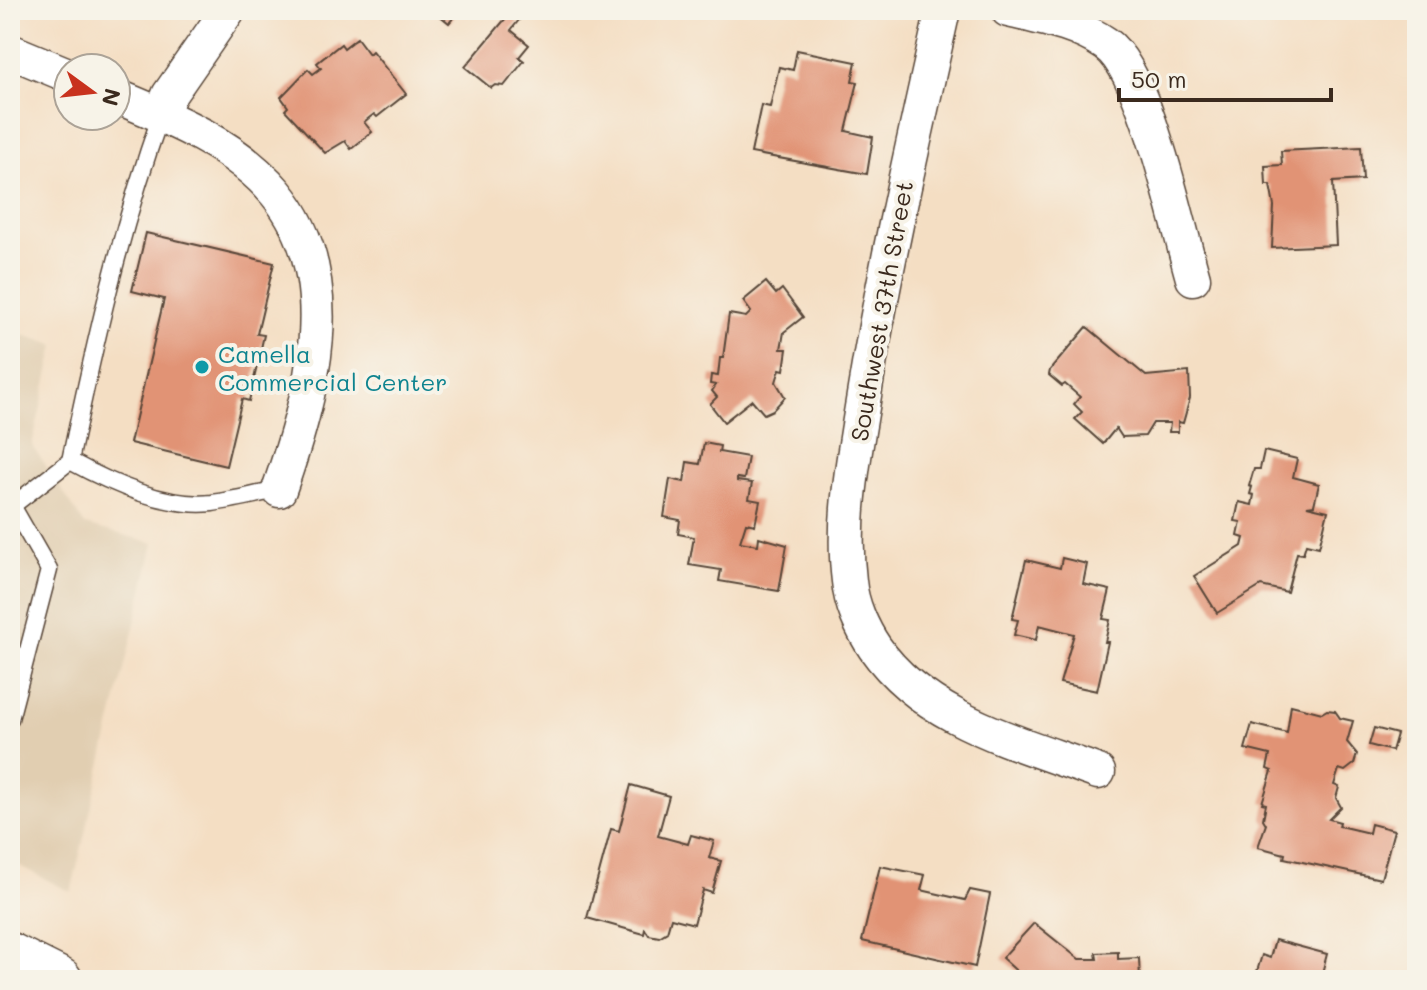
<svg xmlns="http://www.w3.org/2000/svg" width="1427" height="990" viewBox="0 0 1427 990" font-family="Mali,sans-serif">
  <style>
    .built { fill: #e1ceb1 }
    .building { fill: #e19375 }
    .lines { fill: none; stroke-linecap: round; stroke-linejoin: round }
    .service-casing { stroke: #574537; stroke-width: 19 }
    .minor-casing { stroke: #574537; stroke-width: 37 }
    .trunk-casing { stroke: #574537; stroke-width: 47 }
    .service { stroke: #fff; stroke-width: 16 }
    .minor { stroke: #fff; stroke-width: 34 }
    .trunk { stroke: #fff; stroke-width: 44 }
    .culture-dot { fill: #0f9aa8; stroke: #f7f3e8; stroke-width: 3 }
    .labels { text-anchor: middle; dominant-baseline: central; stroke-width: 8; stroke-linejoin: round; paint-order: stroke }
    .street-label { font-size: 24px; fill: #3b2a1e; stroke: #f7f3e8 }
    .culture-label { font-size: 24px; fill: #0d838f; stroke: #f7f3e8; text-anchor: start }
  </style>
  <rect width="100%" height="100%" fill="#f7f3e8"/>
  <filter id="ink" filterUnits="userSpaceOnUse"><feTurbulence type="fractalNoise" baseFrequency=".0125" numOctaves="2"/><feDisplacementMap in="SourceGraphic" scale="16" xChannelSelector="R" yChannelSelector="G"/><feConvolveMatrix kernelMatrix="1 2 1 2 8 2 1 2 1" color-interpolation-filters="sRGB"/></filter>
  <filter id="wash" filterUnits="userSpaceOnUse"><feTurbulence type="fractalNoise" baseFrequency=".006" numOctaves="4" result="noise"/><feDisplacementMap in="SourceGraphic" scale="32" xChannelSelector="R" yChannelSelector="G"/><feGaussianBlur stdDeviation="1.8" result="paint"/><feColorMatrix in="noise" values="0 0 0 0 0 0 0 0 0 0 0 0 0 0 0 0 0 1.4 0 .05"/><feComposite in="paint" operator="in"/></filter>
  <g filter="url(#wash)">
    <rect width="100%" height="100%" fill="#f4dec3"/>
    <polygon class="built" points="10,331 55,345 32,445 85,525 154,543 71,892 10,861"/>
    <g id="blocks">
      <g class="building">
        <polygon points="433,10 460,10 449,23"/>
        <polygon points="509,10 527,10 511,30 529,45 519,57 524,61 504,86 495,85 491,88 465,67 511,12"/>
        <polygon points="357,38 369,54 372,51 406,94 377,117 374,114 364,122 372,132 351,149 345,141 325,153 285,110 288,107 281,97 308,69 313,74 321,68 317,63 341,44 344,48"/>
        <polygon points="797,50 856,62 852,81 858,82 846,131 873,137 867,174 751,153 761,105 770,107 779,67 793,70"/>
        <polygon points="1361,147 1363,180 1333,182 1336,245 1272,248 1274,206 1270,185 1266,185 1265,166 1282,165 1281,151"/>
        <polygon points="146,233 274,263 257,334 264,335 249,401 242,399 226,466 130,443 164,299 132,291"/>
        <polygon points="766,282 776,294 782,289 803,317 784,332 781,349 787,349 784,370 780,369 776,382 785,397 773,410 764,414 752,400 724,422 710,404 717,397 712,391 716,385 710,384 711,375 718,376 720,358 723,358 729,314 746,317 751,312 743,301"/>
        <polygon points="1087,327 1146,376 1189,372 1190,398 1183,423 1178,422 1178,432 1169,432 1170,423 1153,423 1145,436 1122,437 1116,428 1103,444 1075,419 1082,412 1074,404 1080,397 1065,384 1062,386 1049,375 1050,370"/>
        <polygon points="704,443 720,446 719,452 748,457 744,479 737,478 737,481 752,483 749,499 760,501 755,525 746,523 740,542 758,545 759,537 787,545 779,591 719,581 721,570 689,565 694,537 678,534 680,520 664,517 670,479 684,482 687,462 700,464"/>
        <polygon points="1264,451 1297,459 1293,477 1319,484 1314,505 1307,506 1328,511 1319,547 1306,544 1303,554 1297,553 1287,592 1261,586 1217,613 1194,576 1242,546 1244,538 1238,536 1241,522 1235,521 1239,502 1252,505 1254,495 1250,494 1252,487 1249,486 1254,469 1260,469"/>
        <polygon points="1062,558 1087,564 1083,584 1110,590 1103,619 1110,620 1105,642 1108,642 1097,691 1060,683 1074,634 1039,625 1036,640 1014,635 1018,620 1012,619 1026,560 1060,568"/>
        <polygon points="1291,705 1322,713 1327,710 1335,711 1340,718 1353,721 1347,742 1357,754 1354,764 1345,771 1339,769 1334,785 1339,787 1336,798 1341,807 1329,819 1340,822 1339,826 1369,833 1371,824 1394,830 1381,879 1284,858 1285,854 1258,847 1266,824 1263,819 1266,804 1262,803 1272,771 1267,769 1270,755 1245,749 1252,724 1287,733"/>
        <polygon points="1374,728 1397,734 1392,751 1369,745"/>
        <polygon points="631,785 669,796 658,836 688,844 691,835 714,841 709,858 721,861 712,893 703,890 694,924 671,918 667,932 659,937 649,935 645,929 644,934 587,918 611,829 619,831"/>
        <polygon points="880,866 925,875 921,890 965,900 970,890 990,894 975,967 862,941"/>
        <polygon points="1034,923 1079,959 1097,959 1096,953 1118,952 1118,959 1139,958 1140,980 1033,980 1024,972 1021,975 1002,958"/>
        <polygon points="1275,940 1327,954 1322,973 1335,977 1335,980 1255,978 1262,955 1270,958"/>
      </g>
    </g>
  </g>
  <g filter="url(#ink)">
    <use href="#blocks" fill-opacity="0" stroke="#574537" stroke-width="2"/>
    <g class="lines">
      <g class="service-casing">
        <g id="service">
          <path d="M161,115C120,230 95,342 70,461C110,483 165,508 212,503C234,500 257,494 279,490"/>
          <polyline points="10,502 49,570 10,719"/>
          <polyline points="12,506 70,461"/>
        </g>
      </g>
      <g class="minor-casing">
        <g id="minor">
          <path d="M943,10C915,136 886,261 865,389C855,452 841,517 849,581C851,604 862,629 875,648C926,721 1019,742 1098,772"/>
          <path d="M1008,10C1042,18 1077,24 1106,44C1146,72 1178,227 1193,278"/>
          <polyline points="10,51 68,75"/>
          <path d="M116,96C172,119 236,145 276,193C346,278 311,398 279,490"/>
          <polyline points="161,115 169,95 228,10"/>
        </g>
      </g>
      <g class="trunk-casing">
        <polyline id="trunk" points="10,955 60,980"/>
      </g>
      <use href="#service" class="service"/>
      <use href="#minor" class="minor"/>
      <use href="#trunk" class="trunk"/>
    </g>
  </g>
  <circle class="culture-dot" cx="202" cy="367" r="8"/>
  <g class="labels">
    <g class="street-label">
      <text transform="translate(881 311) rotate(-80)">Southwest 37th Street</text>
    </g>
    <g class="culture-label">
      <text x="218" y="353">Camella<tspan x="218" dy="28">Commercial Center</tspan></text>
    </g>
  </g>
  <rect width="1427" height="990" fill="none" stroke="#f7f3e8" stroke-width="40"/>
  <g transform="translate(92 92) rotate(105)"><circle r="38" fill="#f7f3e8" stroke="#aca397" stroke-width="2"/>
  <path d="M0-6L14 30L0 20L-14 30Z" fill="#c8321e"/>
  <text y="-12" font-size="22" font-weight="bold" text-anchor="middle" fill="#3b2a1e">N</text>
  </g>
  <path d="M1119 88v12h212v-12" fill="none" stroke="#3b2a1e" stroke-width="4"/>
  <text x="1131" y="88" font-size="24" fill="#3b2a1e" stroke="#f7f3e8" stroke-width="6" paint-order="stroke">50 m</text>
</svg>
